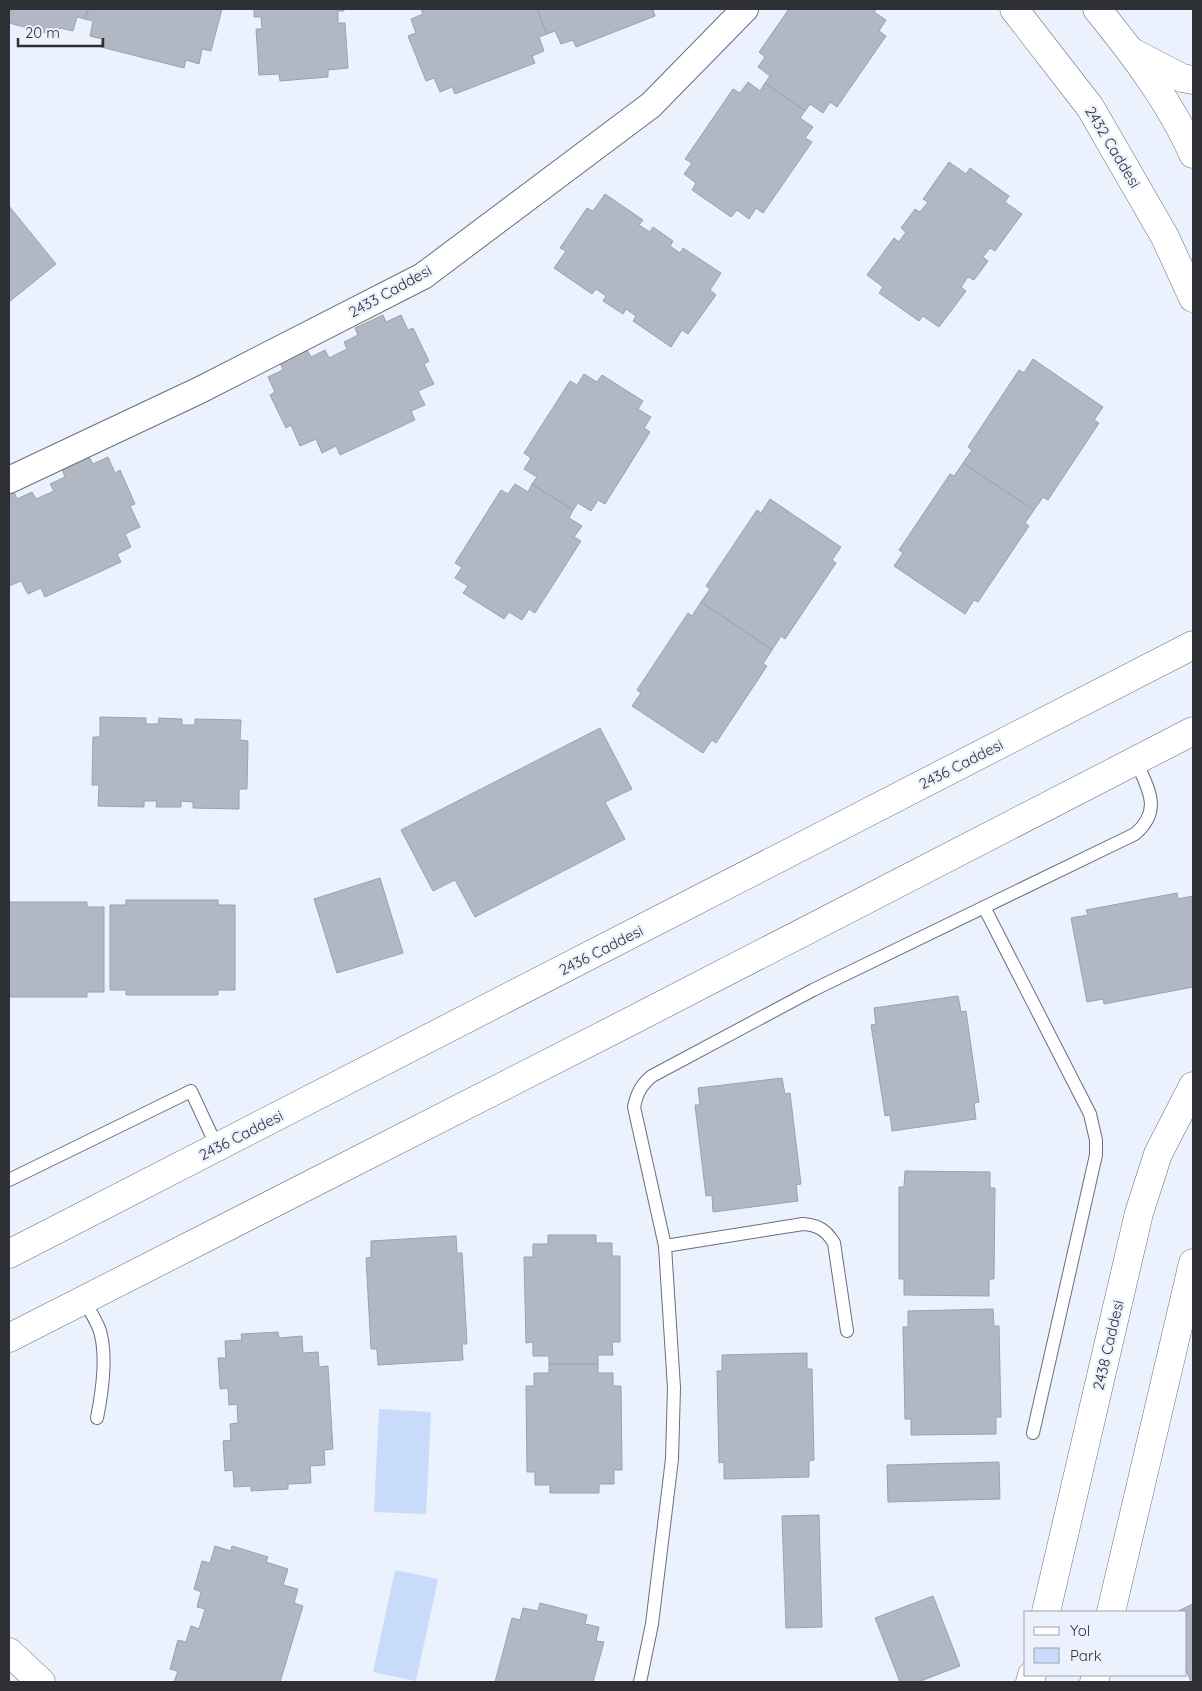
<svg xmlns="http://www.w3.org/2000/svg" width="1202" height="1691" viewBox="0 0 1202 1691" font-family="Quicksand,sans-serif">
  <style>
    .green { fill: #c9dbfb }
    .building { fill: #b2b8c3; stroke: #9ca2ad }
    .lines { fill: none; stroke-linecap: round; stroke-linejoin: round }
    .service-casing { stroke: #6a6f7a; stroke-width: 14 }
    .minor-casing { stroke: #6a6f7a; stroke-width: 28 }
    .tertiary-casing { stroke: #6a6f7a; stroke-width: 29 }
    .service { stroke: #fff; stroke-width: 12 }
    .minor { stroke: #fff; stroke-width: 26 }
    .tertiary { stroke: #fff; stroke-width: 28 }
    .labels { text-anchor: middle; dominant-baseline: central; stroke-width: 4.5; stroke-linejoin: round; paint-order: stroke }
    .street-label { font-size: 15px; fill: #2e3035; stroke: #ebf1fd }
  </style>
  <rect width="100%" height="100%" fill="#ebf1fd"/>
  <g class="green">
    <polygon points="379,1409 431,1412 426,1514 374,1512"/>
    <polygon points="395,1570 438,1579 416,1681 373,1672"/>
  </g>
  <g class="building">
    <polygon points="9,9 88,9 85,19 77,17 73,31 60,28 58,36 9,23"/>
    <polygon points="88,9 222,9 211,51 202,49 199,64 186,60 184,68 101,47 102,39 90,36 93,21 85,19"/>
    <polygon points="254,9 344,9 344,11 338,11 338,23 345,23 348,68 328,70 328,77 280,81 279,74 259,75 256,29 262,29 261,17 254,17"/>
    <polygon points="421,9 537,9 547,34 539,37 544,51 532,56 535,63 455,94 452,87 440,92 434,78 426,81 408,36 416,33 411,19 423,14"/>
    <polygon points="537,9 653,9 655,16 576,47 573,40 561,44 555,31 547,34"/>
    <polygon points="789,9 876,9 874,12 886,20 879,31 886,36 837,107 830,102 823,113 810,104 805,111 765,83 770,76 758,67 765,57 759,52"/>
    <polygon points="748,82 760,91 765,83 805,111 800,118 813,127 805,138 812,142 763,213 756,208 749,219 737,210 731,217 692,190 696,183 684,174 692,163 685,159 733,89 740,93"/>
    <polygon points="949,162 966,174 970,168 1009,196 1005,202 1022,214 995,251 990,248 983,257 988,261 974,280 968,277 961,287 966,291 939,327 923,316 919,321 879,293 883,287 867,275 894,238 899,242 906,232 901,228 915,209 920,212 928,202 923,199"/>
    <polygon points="605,194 643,220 639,225 650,232 653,227 673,241 670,246 680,253 683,248 721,273 710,290 716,295 688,334 682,330 671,347 633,321 636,316 626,309 623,314 603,301 606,296 596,289 592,294 554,268 566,251 560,248 587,208 593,211"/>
    <polygon points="9,206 56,264 9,302"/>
    <polygon points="383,315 386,322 401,315 408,330 413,328 429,361 424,364 434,384 418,391 425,405 411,411 415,420 340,455 336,446 322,453 316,439 300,446 291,425 286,428 270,395 275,392 268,377 283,370 280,363 307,350 311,357 325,350 329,358 347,349 344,342 358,335 355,328"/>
    <polygon points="1033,359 1103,407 1094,420 1099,423 1048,500 1043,497 1034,510 963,463 972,450 968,447 1019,370 1024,373"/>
    <polygon points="584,374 597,382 602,375 643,401 638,409 651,417 644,428 650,432 605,504 598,500 591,511 578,503 573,510 532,484 537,477 524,469 531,458 524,453 570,381 577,385"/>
    <polygon points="89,457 93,464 108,457 115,473 120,470 135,504 130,506 140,527 125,534 131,547 117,554 121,562 45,597 41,588 28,594 21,581 9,586 9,494 14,492 17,499 32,492 36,499 54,491 50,484 65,477 62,469"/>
    <polygon points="963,463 1034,510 1025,523 1029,526 978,602 974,600 965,614 894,566 903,553 899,550 950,474 954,476"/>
    <polygon points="515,484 528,492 532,484 573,510 569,518 582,526 574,537 581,541 535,613 529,609 522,620 509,612 504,619 463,593 468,586 455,578 462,567 455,563 501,490 508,494"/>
    <polygon points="770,499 841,547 832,560 836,563 785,639 781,636 772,650 701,602 710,589 706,586 757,510 761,513"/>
    <polygon points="701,602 772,650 763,664 767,666 716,743 712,740 703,753 632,706 641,693 637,690 688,613 692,616"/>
    <polygon points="100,717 146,718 146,724 158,724 159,718 182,719 182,725 195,725 195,719 241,720 240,740 248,741 247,789 239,789 239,809 193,808 193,802 181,801 181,807 156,807 157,801 144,801 144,807 98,806 99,785 92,785 93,737 100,737"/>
    <polygon points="600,728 632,789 605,802 625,839 475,917 455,880 433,891 401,830"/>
    <polygon points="380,878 403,953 337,973 314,899"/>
    <polygon points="1177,893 1178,899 1193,896 1193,987 1104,1004 1103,999 1087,1002 1071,918 1088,915 1086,910"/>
    <polygon points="126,900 218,900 218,905 235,905 235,990 218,990 218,995 126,995 126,990 110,990 110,905 126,905"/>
    <polygon points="9,902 87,902 87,907 104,907 104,992 87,992 87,997 9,997"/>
    <polygon points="958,996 961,1012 966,1011 979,1102 974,1103 976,1119 892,1131 890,1115 885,1116 871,1025 876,1024 874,1008"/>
    <polygon points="782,1078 785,1094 790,1093 801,1184 796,1185 798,1201 713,1212 712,1195 706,1196 695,1105 700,1105 698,1088"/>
    <polygon points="905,1171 990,1172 990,1188 995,1188 994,1279 989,1279 989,1296 904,1295 904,1279 899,1279 899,1187 904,1187"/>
    <polygon points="548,1235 596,1235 596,1243 612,1243 612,1256 620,1256 620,1342 612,1342 613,1355 598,1355 598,1364 549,1364 549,1356 533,1356 533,1342 526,1343 524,1257 533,1257 533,1244 548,1244"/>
    <polygon points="456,1236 457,1253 462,1253 467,1344 462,1344 463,1360 378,1365 377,1349 371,1349 366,1258 371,1257 371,1241"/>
    <polygon points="993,1309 994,1326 999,1326 1001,1417 996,1417 996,1434 911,1435 911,1419 905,1419 903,1327 908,1327 908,1311"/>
    <polygon points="278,1332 279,1338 302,1336 303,1353 318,1352 319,1367 328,1366 333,1449 324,1450 325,1465 310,1466 311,1483 288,1484 288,1489 251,1491 251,1486 234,1487 233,1470 225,1471 223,1441 231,1440 230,1424 238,1423 237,1404 229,1405 228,1388 220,1389 218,1358 226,1358 225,1341 242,1340 241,1334"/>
    <polygon points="807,1353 807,1369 812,1369 814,1460 809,1461 809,1477 724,1479 724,1462 719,1463 717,1371 722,1371 722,1355"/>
    <polygon points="549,1364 598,1364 598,1373 613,1373 613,1386 621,1386 622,1470 614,1470 614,1484 599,1484 599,1493 550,1493 550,1485 535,1485 535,1472 527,1472 526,1386 534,1386 534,1373 549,1373"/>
    <polygon points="999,1462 1000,1499 888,1502 887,1465"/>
    <polygon points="819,1515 822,1627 786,1628 782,1516"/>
    <polygon points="215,1546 231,1551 232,1546 268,1557 266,1562 288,1569 283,1585 298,1589 294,1603 303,1606 280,1682 174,1682 178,1671 170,1669 178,1640 186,1642 191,1626 199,1629 205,1609 197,1607 201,1592 194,1589 202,1561 210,1563"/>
    <polygon points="933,1596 960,1666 918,1682 900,1682 875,1618"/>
    <polygon points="540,1603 587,1615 585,1624 599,1627 596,1641 604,1642 593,1682 495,1682 512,1618 520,1620 523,1608 538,1611"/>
    <polygon points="1193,1604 1193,1682 1191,1682 1186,1670 1186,1612 1178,1611"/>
  </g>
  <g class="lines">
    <g class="service-casing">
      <g id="service">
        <polyline points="984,907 1090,1114 1096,1140 1096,1155 1033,1433"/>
        <polyline points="9,1180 191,1091 217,1147"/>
        <path d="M665,1246L803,1224C818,1225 826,1230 834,1243L847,1331"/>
        <path d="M84,1300C89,1311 99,1323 101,1335C107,1361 102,1393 97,1418"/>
        <path d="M640,1682L652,1624L672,1459L674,1388L665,1246L634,1107C637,1093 641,1085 652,1076L813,990L1135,834C1163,810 1148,789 1136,761"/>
      </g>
    </g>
    <g class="minor-casing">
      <polyline id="minor" points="9,480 200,390 423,276 651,105 745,9"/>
    </g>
    <g class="tertiary-casing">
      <g id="tertiary">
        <polyline points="1014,9 1090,107 1165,237 1193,298"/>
        <path d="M1097,9C1132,52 1171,103 1193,154"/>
        <polyline points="1134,53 1182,78 1193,80"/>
        <polyline points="9,1254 1193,645"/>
        <polyline points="9,1338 631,1021 1193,731"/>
        <polyline points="1046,1612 1139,1213 1158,1154 1193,1086"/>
        <polyline points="1111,1612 1193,1263"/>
        <polyline points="9,1652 41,1682"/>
        <polyline points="1030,1682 1032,1675"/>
        <polyline points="1094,1682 1096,1675"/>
      </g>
    </g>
    <use href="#service" class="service"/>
    <use href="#minor" class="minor"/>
    <use href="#tertiary" class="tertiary"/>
  </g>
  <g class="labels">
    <g class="street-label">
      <text transform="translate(1113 147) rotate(59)">2432 Caddesi</text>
      <text transform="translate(390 291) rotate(-29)">2433 Caddesi</text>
      <text transform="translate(961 764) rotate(-27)">2436 Caddesi</text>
      <text transform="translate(601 950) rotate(-27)">2436 Caddesi</text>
      <text transform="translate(241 1135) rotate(-27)">2436 Caddesi</text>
      <text transform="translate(1108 1345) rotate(-77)">2438 Caddesi</text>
    </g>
  </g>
  <rect width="1202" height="1691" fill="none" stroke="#2e3035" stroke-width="20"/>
  <rect x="1024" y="1611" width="162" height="65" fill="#ebf1fd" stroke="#9fa4ad"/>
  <rect x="1034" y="1627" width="25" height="8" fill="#ffffff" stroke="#9fa4ad"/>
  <text x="1070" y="1636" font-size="15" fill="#2e3035">Yol</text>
  <rect x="1034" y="1648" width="25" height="15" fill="#c9dbfb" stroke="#9fa4ad"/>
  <text x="1070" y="1661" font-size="15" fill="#2e3035">Park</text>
  <path d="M18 38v8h85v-8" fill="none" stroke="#2e3035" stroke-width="2.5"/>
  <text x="25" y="38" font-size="15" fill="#2e3035" stroke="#ebf1fd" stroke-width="4" paint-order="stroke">20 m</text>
</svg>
